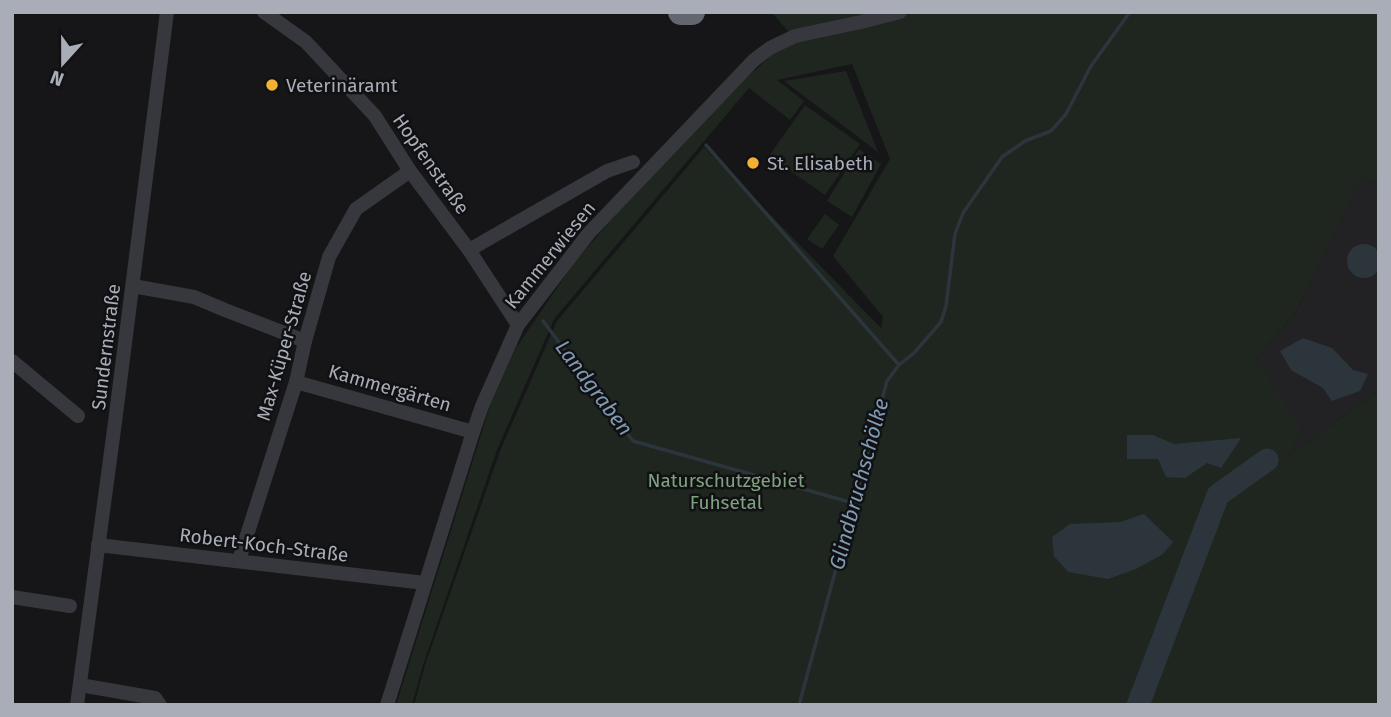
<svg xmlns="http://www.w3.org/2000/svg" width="1391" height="717" viewBox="0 0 1391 717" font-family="'Fira Sans',sans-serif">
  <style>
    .built { fill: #222225 }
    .green { fill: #1e261f }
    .water { fill: #2c353c }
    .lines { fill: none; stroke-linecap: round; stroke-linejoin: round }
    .stream { stroke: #2c353c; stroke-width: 3.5 }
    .river { stroke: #2c353c; stroke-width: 23 }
    .street { stroke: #37383d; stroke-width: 14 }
    .highway { stroke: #63666e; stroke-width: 26 }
    .poi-dot { fill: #f2b134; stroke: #111113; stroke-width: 2.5 }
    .labels { text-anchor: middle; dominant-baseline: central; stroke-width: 5; stroke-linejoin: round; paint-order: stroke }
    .poi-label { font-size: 19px; fill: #a8adb8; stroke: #111113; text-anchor: start }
    .street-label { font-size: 19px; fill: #a8adb8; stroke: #111113 }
    .park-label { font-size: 19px; fill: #7fa381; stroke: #111113 }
    .water-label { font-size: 21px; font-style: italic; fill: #7f9bb3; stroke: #111113 }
  </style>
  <rect width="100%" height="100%" fill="#161618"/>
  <polygon class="built" points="1361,176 1379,184 1379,391 1287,457 1256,358 1296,312"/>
  <g class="green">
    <polygon points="771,12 1379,12 1379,184 1361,177 1296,312 1256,358 1301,429 1288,456 1379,391 1379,705 414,705 425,665 500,451 557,321 704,147 881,328 883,317 833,256 890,159 852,64 777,80 804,101 790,120 749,88 554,319 497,450 423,665 412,705 396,705 491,403 516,348 574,263 641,185 721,101 775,52 795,39"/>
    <polygon points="846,71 878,152 784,81"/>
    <polygon points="805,105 860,144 825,195 769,156"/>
    <polygon points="859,149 881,164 852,217 827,201"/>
    <polygon points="825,214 839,225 822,249 807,239"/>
  </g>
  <g class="water">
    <circle cx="1364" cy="261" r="17"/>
    <polygon points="1303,338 1332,348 1353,370 1368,374 1360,391 1332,401 1323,388 1291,370 1280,351"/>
    <polygon points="1127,435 1153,435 1174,444 1241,438 1221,468 1207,463 1185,478 1166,477 1158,459 1127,459"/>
    <polygon points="1144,514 1173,542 1163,554 1136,569 1108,579 1068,572 1054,556 1052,537 1070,524 1120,522"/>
  </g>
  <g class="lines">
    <g class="stream">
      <polyline points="706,145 899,365"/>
      <polyline points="543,321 633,441 853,503"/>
      <polyline points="799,705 887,381 899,365 914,353 941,322 946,306 955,234 963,213 1002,157 1025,141 1051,131 1066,114 1091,66 1130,12"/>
    </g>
    <polyline class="river" points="1138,705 1218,495 1267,460"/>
    <g class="street">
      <polyline points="264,12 306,42 375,116 410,171 469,250 518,325"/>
      <polyline points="469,250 607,171 633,162"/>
      <polyline points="133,286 194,297 225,310 305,341"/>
      <polyline points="12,361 78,416"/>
      <polyline points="296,382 473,432"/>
      <polyline points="98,545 425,583"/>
      <polyline points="239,560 296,382 305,341 329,257 356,209 410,171"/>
      <polyline points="12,597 70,606"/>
      <polyline points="80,685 155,698 160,705"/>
      <polyline points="77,705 115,422 167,12"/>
      <polyline points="387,705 473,432 482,406 518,325 589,233 754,60 770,48 795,36 861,22 900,12"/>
    </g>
    <polyline class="highway" points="681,12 692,12"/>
  </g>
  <g class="poi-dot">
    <circle cx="272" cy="85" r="7"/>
    <circle cx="753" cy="163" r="7"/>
  </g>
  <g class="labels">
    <g class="poi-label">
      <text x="286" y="85">Veterinäramt</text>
      <text x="767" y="163">St. Elisabeth</text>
    </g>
    <g class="street-label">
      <text transform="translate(431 164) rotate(55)">Hopfenstraße</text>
      <text transform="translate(550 255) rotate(-51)">Kammerwiesen</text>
      <text transform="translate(284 346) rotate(-74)">Max-Küper-Straße</text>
      <text transform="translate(106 347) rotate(-83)">Sundernstraße</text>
      <text transform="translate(390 388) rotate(16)">Kammergärten</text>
      <text transform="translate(264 545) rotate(7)">Robert-Koch-Straße</text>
    </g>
    <g class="park-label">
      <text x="726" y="480">Naturschutzgebiet<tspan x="726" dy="22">Fuhsetal</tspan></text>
    </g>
    <g class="water-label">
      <text transform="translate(594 388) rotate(53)">Landgraben</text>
      <text transform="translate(859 484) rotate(-75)">Glindbruchschölke</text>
    </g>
  </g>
  <rect width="1391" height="717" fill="none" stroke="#a8adb8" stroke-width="28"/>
  <g transform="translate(63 63) rotate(201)" stroke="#111113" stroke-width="5" paint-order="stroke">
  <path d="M0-5L12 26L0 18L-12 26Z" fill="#a8adb8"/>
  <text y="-10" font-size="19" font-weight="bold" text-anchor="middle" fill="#a8adb8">N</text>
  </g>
</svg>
